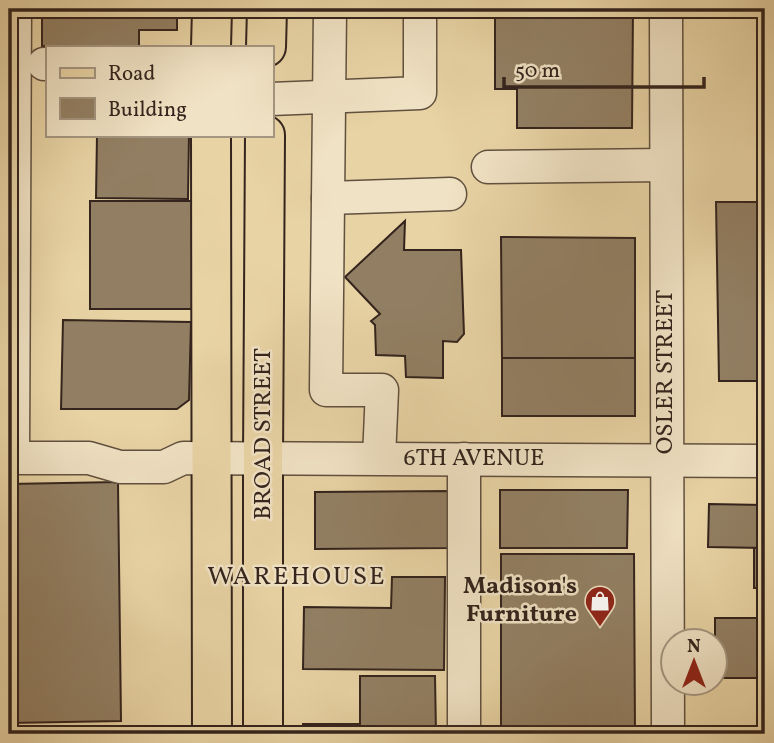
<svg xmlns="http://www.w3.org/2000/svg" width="774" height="743" viewBox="0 0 774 743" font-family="Vollkorn,serif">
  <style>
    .building { fill: #927f63; stroke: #34241d; stroke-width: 2 }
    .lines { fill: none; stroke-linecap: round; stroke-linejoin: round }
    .minor-casing { stroke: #61503f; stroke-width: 35 }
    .major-casing { stroke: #34241d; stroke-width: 42 }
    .minor { stroke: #f0e2c4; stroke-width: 32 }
    .major { stroke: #e8d3a4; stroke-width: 38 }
    .labels { text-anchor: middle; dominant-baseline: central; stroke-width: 5; stroke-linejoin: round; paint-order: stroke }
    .street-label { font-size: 24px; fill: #34241d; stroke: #f0e2c4 }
    .poi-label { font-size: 24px; font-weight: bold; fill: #34241d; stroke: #f0e2c4; text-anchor: end }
    .neighbourhood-label { font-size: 26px; letter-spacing: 2px; fill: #34241d; stroke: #f0e2c4 }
  </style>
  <rect width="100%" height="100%" fill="#e8d3a4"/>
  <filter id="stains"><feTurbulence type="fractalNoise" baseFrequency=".00286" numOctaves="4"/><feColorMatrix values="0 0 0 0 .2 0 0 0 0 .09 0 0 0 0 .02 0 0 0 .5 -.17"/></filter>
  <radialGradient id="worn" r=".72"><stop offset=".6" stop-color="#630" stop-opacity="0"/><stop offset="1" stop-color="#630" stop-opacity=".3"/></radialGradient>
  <g class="building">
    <polygon points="42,9 177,9 177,30 139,30 139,46 42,46"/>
    <polygon points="495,9 633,9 632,128 517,128 517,89 495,89"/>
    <polygon points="762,9 765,9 765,169 761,169"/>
    <polygon points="97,135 189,135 188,199 96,198"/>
    <rect x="90" y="201" width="104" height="108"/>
    <polygon points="716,202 765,202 765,381 719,381"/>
    <polygon points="405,221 404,250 461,250 464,334 457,342 443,341 443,378 406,377 405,356 376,355 375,325 371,321 380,314 345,277"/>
    <polygon points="501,237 635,238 635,358 502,358"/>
    <polygon points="63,320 191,322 189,400 177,409 61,409"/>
    <rect x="502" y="358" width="133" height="58"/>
    <polygon points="118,482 121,721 9,723 9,484"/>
    <polygon points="500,490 628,490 627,548 500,548"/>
    <polygon points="448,491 448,548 315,549 315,492"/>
    <polygon points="709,504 765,505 765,548 708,547"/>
    <rect x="754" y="548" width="11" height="40"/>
    <polygon points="501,554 634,554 635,734 501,734"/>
    <polygon points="392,577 445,577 444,670 303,669 304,607 391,608"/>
    <rect x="715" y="618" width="50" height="60"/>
    <polygon points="360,676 435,676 436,734 303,734 303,724 360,724"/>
  </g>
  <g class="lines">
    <g class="minor-casing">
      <g id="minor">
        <polyline points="330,9 326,390 382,390 379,458"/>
        <polyline points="666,9 668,734"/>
        <polyline points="44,64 47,64"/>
        <polyline points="271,99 420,93 420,9"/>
        <polyline points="488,167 666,165"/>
        <polyline points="328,198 450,194"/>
        <polyline points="9,458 89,458 120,467 164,467 183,458 765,461"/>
        <polyline points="13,458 15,9"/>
        <polyline points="464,459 464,734"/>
      </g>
    </g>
    <g class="major-casing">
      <g id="major">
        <polyline points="211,47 212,9"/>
        <polyline points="266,47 267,9"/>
        <polyline points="211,135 212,734"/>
        <polyline points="263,734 263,458 265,135"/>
      </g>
    </g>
    <use href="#minor" class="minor"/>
    <use href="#major" class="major"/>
  </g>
  <defs>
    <g id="shop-pin" transform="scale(1.575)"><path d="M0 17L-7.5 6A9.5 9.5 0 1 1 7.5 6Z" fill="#8f2418" stroke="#f0e2c4"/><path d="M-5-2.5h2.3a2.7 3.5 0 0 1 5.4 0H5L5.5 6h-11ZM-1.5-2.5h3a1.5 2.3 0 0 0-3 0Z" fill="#fff"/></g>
  </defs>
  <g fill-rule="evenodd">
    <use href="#shop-pin" x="600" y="601"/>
  </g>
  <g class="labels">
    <g class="street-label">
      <text transform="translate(666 372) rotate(-90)">OSLER STREET</text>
      <text transform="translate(264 434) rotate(-90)">BROAD STREET</text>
      <text x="474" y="459">6TH AVENUE</text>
    </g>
    <g class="poi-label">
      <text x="577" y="587">Madison's<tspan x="577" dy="28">Furniture</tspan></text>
    </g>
    <g class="neighbourhood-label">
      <text x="297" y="577">WAREHOUSE</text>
    </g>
  </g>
  <rect width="774" height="743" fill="none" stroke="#e8d3a4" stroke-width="35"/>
  <rect x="10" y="10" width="753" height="722" fill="none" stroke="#34241d" stroke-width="3.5"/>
  <rect x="18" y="18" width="739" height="708" fill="none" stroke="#34241d" stroke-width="2"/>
  <rect x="46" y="46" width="228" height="91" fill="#f0e2c4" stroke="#a59681" stroke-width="2"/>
  <rect x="60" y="68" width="35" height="10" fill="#e8d3a4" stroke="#a59681" stroke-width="2"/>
  <text x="108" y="80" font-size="21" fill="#34241d">Road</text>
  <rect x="60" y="98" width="35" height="21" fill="#927f63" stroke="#a59681" stroke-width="2"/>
  <text x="108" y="116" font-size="21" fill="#34241d">Building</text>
  <g transform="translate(694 662)"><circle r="33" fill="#f0e2c4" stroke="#a59681" stroke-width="2"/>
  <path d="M0-5L12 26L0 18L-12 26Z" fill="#8f2418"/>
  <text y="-10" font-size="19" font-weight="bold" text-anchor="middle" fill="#34241d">N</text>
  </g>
  <path d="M504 77v10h200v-10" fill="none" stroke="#34241d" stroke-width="3.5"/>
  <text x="515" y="77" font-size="21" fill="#34241d" stroke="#f0e2c4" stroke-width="5" paint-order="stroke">50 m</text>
  <rect width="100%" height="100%" filter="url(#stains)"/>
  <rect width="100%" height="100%" fill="url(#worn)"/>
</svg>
